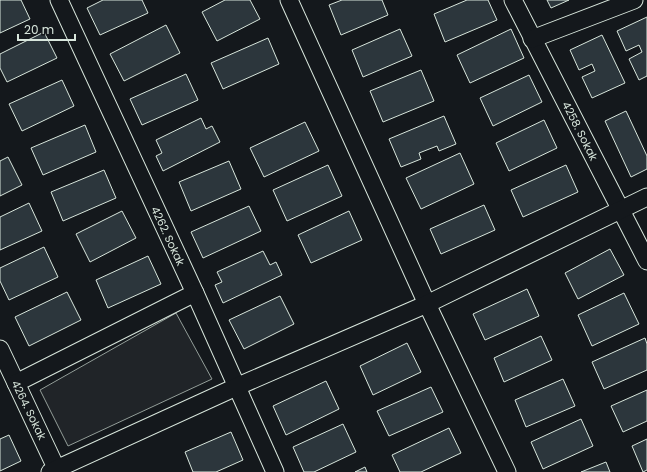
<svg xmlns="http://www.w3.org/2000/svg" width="647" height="472" viewBox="0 0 647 472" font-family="Poppins,sans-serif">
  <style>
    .green { fill: #202428; stroke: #939e99 }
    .building { fill: #2c363c; stroke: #d8e6dc }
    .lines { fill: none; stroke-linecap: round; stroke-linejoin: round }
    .street-casing { stroke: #d8e6dc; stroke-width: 19 }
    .street { stroke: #14181c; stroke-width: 17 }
    .labels { text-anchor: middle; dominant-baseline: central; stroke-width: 3; stroke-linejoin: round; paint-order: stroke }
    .street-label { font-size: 11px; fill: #d8e6dc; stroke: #14181c }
  </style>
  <rect width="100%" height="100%" fill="#14181c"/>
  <polygon class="green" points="176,313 212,379 68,446 40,390"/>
  <g class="building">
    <polygon points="0,0 21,0 30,19 0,33"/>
    <polygon points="103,0 142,0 148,13 100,35 87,8"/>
    <polygon points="225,0 250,0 260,19 217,41 202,12"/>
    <polygon points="342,0 382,0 388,15 341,35 329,5"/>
    <polygon points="467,0 488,0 497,20 445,42 434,14"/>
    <polygon points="547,0 569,0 551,8"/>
    <polygon points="647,17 647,76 639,80 629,59 642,52 639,45 626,51 617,31"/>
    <polygon points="166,25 180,53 124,81 110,54"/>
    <polygon points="400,29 412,56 363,77 352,50"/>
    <polygon points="511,29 524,58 470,83 457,55"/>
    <polygon points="44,32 57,58 7,82 0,68 0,54"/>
    <polygon points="602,35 625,83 592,98 582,77 595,71 592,64 579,70 570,50"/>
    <polygon points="268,38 279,64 223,89 211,63"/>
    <polygon points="421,70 434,101 383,122 370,91"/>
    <polygon points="186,74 198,100 142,125 130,99"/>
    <polygon points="529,75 542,102 493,126 480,98"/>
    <polygon points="62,80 74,106 22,131 9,104"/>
    <polygon points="626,111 647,156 647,169 631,177 605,121"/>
    <polygon points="444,116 456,144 439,151 437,146 419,153 421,159 401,167 389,139"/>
    <polygon points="201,118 206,129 212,126 220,142 163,171 156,156 162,153 156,140"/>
    <polygon points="544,120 557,148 509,171 496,143"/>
    <polygon points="305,122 319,151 264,177 250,148"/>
    <polygon points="85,125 96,152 43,175 31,148"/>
    <polygon points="460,153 474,184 421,209 406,178"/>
    <polygon points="8,157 22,185 0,196 0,161"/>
    <polygon points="229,161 241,189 191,211 179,182"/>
    <polygon points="328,165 342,196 287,221 273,190"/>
    <polygon points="566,165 578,192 523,217 511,190"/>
    <polygon points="104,170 116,198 63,221 51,192"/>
    <polygon points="29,203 42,231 0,250 0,217"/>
    <polygon points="484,205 495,230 441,254 430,229"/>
    <polygon points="249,206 261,231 203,258 191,232"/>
    <polygon points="122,211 136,238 90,262 76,234"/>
    <polygon points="349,211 362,240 311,263 298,235"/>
    <polygon points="44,247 58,277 9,300 0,281 0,268"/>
    <polygon points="610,249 624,275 578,299 565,273"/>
    <polygon points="263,251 270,265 276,262 282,275 223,303 215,285 222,282 217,272"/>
    <polygon points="148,256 161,284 108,308 96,280"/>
    <polygon points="527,289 539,316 485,340 473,314"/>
    <polygon points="67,292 81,320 29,346 15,317"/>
    <polygon points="624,293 639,324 592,346 578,315"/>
    <polygon points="280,296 294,324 244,349 229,320"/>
    <polygon points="541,336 552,360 504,382 494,358"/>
    <polygon points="645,338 647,344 647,370 604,389 592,362"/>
    <polygon points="407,343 421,372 373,395 360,366"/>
    <polygon points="563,379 575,406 526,427 515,400"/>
    <polygon points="326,381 339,409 286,435 273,406"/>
    <polygon points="431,387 443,412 389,436 377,411"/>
    <polygon points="647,390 647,421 623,432 611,406"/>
    <polygon points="581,419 593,446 543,469 531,442"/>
    <polygon points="343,424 356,452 314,472 304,472 293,447"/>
    <polygon points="449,428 461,453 421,472 400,472 392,455"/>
    <polygon points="231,432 243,460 216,472 193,472 185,452"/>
    <polygon points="9,435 21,461 0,471 0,439"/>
    <polygon points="647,439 647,470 643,472 632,446"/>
    <polygon points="606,462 610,472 581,472"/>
    <polygon points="365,467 367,472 355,472"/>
  </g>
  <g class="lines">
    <g class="street-casing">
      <g id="street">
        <polyline points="59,0 195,293 275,472"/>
        <polyline points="289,0 427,304 507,472"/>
        <polyline points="513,0 647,261"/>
        <polyline points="532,39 634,0"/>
        <polyline points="0,349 58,472"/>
        <polyline points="16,383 195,293"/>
        <polyline points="50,472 236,387 427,304 647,197"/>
      </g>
    </g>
    <use href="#street" class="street"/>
  </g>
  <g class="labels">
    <g class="street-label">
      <text transform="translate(580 131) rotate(63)">4258. Sokak</text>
      <text transform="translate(168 236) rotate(65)">4262. Sokak</text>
      <text transform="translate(29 410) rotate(64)">4264. Sokak</text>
    </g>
  </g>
  <path d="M18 34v6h57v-6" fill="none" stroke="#d8e6dc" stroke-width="2"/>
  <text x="24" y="34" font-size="12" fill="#d8e6dc" stroke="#14181c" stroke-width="3" paint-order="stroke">20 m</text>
</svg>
